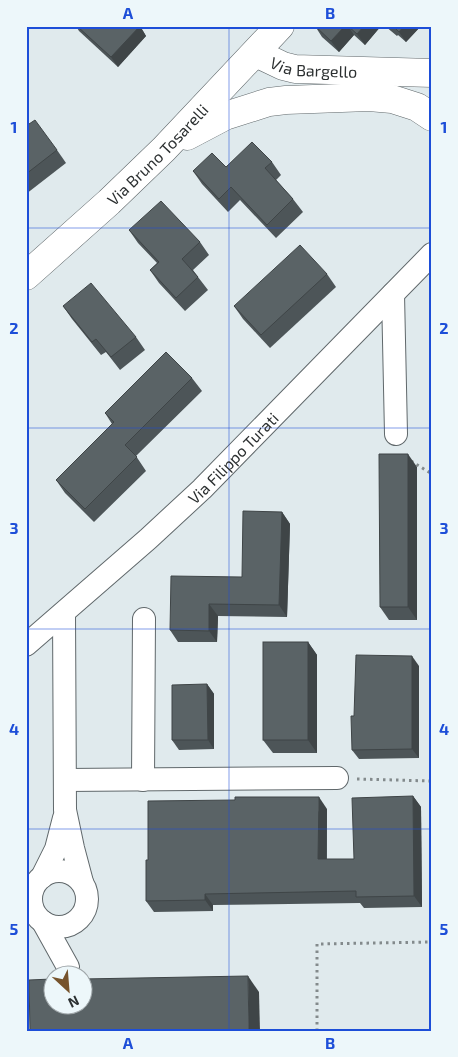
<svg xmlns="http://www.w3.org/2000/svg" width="458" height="1057" viewBox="0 0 458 1057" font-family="'Exo 2',sans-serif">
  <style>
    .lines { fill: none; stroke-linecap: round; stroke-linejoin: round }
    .minor-casing { stroke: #60686b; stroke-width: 24 }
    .tertiary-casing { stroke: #60686b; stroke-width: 29 }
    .path { stroke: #838a8c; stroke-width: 3; stroke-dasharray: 2.5 4; stroke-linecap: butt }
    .minor { stroke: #fff; stroke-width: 22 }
    .tertiary { stroke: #fff; stroke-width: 28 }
    .wall { fill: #4d5558 }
    .shaded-wall { fill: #3f4547 }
    .building { fill: #5a6366; stroke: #3f4547 }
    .grid { fill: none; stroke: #1d4ed8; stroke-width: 1; stroke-opacity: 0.55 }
    .labels { text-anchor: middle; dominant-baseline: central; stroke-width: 5; stroke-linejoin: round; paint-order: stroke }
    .street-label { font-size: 16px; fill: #2c3031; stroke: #edf7fa }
    .neatline { fill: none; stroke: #1d4ed8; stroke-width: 2 }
    .grid-label { font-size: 16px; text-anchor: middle; font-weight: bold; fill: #1d4ed8 }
  </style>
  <rect width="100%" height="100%" fill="#e0eaed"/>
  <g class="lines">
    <g class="minor-casing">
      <g id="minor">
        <polyline points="393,294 396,434"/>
        <polyline points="64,613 65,810 73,848 82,882"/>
        <path id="s1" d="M26,645L148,539L202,489L432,254"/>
        <polyline points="65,780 337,778"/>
        <polyline points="143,780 144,619"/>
        <circle cx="59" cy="899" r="28"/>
        <polyline points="42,877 56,849 64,818"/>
        <polyline points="43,922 68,967"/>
      </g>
    </g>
    <g class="tertiary-casing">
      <g id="tertiary">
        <path id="s2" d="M256,53L283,66L295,69L432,73"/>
        <polyline points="187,136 225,116 269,102 286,100 369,97 392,99 417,107 432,117"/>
        <path id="s3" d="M26,276L109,202L164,149L280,26"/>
      </g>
    </g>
    <g class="path">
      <polyline points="411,461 432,474"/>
      <polyline points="357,779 432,781"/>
      <polyline points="317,1031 317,944 432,942"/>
    </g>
    <use href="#minor" class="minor"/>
    <use href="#tertiary" class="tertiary"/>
  </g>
  <g class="wall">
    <polygon points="76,26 140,26 146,36 118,67 79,31"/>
    <polygon points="315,26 381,26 365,45 354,35 339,52 322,37"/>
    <polygon points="385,26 421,26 406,42 398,35 397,36"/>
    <polygon points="26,126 57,150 66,163 26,194"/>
    <polygon points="272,162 281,175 276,180 293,199 303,212 276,238 240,200 228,212 202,184 193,171"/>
    <polygon points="129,230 200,242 209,255 193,270 198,277 208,290 185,311 159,283 150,270 157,263 138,243"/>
    <polygon points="327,274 336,287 270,348 243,319 234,306"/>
    <polygon points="63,306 136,337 145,350 120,370 106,352 101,355 72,319"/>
    <polygon points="192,378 202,391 136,456 146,471 94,522 65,493 56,480 112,424 105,413"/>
    <polygon points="417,467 417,620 389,620 380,607"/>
    <polygon points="282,512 290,524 287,617 218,616 217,642 178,642 170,630 242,577"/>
    <polygon points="308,642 317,655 317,753 273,753 263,740"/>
    <polygon points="419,666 419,758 359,759 352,750"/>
    <polygon points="207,684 214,694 214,749 179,750 172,740"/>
    <polygon points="413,796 421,807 422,907 364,908 360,903 213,905 213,911 154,912 146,901 148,860 327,809 327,859 354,859"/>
  </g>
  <g class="shaded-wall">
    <polygon points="140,26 146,36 118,67 111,57"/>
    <polygon points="345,26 348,26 354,35 339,52 331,41"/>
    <polygon points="364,26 381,26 365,45 357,34"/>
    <polygon points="404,26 421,26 406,42 399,32"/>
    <polygon points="408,454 417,467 417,620 408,607"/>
    <polygon points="282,512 290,524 287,617 279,605"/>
    <polygon points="209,604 218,616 217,642 209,631"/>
    <polygon points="308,642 317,655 317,753 308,740"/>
    <polygon points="412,656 419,666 419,758 412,749"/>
    <polygon points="207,684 214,694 214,749 208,740"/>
    <polygon points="413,796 421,807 422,907 414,896"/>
    <polygon points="319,797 327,809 326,870 318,859"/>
    <polygon points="205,894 213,905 213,911 205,900"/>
    <polygon points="248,976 259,992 260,1031 249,1031"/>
  </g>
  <g class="building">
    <polygon points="77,26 140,26 111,57"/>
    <polygon points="315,26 345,26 331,41"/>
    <polygon points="348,26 364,26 357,34"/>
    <polygon points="393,26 404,26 399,32"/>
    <polygon points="35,120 57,150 26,174 26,126"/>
    <polygon points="252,142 272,162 265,168 293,199 267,225 231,187 219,199 193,171 212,153 226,167"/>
    <polygon points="161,201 200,242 182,259 198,277 176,298 150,270 159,262 129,230"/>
    <polygon points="300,245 327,274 261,335 234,306"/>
    <polygon points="91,283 136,337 111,357 96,339 92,342 63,306"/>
    <polygon points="166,352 192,378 125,445 137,457 85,509 56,480 114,422 105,413"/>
    <polygon points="379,454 408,454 408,607 380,607"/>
    <polygon points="243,511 282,512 279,605 209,604 209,631 170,630 171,576 242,577"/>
    <rect x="263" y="642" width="45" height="98"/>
    <polygon points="356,655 412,656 412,749 352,750 351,716 354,716"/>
    <polygon points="207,684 208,740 172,740 172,685"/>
    <polygon points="413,796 414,896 356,897 356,891 205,894 205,900 146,901 146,860 148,860 148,801 235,800 235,797 319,797 318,859 354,859 352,798"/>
    <polygon points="248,976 249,1031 30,1031 29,980 52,979 52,1004 82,1004 82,979"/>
  </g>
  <path class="grid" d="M229,26V1031M26,228H432M26,428H432M26,629H432M26,829H432"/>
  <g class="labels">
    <g class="street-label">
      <text stroke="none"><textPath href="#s2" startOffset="61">Via Bargello</textPath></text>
      <text stroke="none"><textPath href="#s3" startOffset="179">Via Bruno Tosarelli</textPath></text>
      <text stroke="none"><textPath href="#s1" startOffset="279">Via Filippo Turati</textPath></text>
    </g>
  </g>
  <rect width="458" height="1057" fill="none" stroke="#edf7fa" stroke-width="55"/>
  <g transform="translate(68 990) rotate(154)"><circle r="24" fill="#edf7fa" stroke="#a0a7aa"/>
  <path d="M0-4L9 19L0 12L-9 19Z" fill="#76532c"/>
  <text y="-8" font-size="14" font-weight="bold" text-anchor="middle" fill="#2c3031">N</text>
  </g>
  <rect x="28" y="28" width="402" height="1002" class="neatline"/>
  <g class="grid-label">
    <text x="128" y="19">A</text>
    <text x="330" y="19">B</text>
    <text x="14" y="133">1</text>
    <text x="444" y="133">1</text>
    <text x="14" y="334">2</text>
    <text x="444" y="334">2</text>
    <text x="14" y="534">3</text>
    <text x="444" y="534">3</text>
    <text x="14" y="735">4</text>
    <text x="444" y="735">4</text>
    <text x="14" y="935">5</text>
    <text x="444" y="935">5</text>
    <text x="128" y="1049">A</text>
    <text x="330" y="1049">B</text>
  </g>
</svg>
